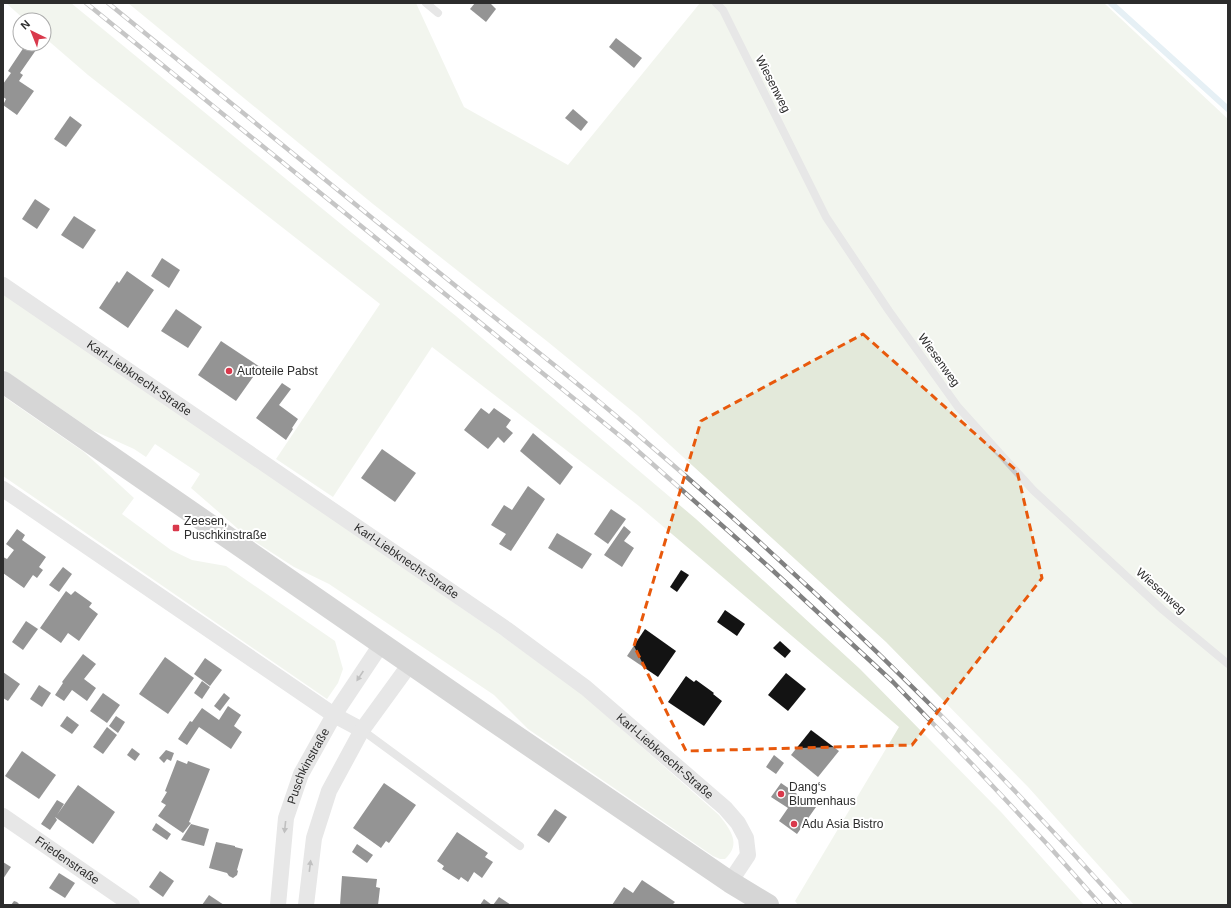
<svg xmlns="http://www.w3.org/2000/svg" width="1231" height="908" viewBox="0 0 1231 908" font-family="Arial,sans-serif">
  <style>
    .green { fill: #e3e9da }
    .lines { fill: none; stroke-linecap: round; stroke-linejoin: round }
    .stream { stroke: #c7dde8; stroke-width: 6 }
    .building { fill: #131313 }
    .service { stroke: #c9c9c9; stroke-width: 8 }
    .minor { stroke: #c9c9c9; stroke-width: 16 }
    .primary { stroke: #a4a4a4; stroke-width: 22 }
    .rail-casing { stroke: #818181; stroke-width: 4.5 }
    .rail { stroke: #fff; stroke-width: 3; stroke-dasharray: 9; stroke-linecap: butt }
    .oneway { fill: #737373 }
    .marked { fill: none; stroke: #e8590c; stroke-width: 3; stroke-dasharray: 8 5; stroke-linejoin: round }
    .poi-dot { fill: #d9394c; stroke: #fff; stroke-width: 1.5 }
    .labels { text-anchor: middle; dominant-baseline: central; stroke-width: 4; stroke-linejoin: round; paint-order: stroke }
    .street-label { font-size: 12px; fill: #2c2c2c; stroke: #fff }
    .poi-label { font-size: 12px; fill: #2c2c2c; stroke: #fff; text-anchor: start }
  </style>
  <rect width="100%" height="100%" fill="#fff"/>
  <g class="green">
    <polygon points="6,3 71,3 352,233 456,316 696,519 860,669 1002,813 1084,905 798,905 795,901 899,727 639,506 432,347 333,497 276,459 380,304 88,75 44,37 44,20 25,20"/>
    <polygon points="128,3 416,3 464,107 568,165 700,3 1104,3 1228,119 1228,905 1134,905 1029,788 886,642 637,415 548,342 373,204"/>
    <path d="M3,293L498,633L582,694L719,815C730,829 742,844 725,859H720L713,856L528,729L494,695L329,584L294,567L245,535L191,488L200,474L155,444L146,457L134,449L92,430L3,369Z"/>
    <polygon points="3,396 84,452 134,498 122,514 171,550 192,560 226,566 335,641 343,669 338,683 327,699 3,476"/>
  </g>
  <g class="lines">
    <polyline class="stream" points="1111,3 1228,109"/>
  </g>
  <g class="building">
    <polygon points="475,3 490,3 496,9 486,22 470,9"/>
    <polygon points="616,38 642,58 634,68 609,47"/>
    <polygon points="26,44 36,50 20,73 23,75 19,81 34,91 17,115 3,105 6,99 3,97 3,84 11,73 8,71"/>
    <polygon points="573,109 588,122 581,131 565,118"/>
    <polygon points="70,116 82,125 66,147 54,139"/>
    <polygon points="35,199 50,209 37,229 22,219"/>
    <polygon points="74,216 96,230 83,249 61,235"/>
    <polygon points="162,258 180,270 169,288 151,276"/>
    <polygon points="127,271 154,290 128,328 99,308 117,281 119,283"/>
    <polygon points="176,309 202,327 188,348 161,331"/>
    <polygon points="221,341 260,367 236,401 198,375"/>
    <polygon points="282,383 291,389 279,405 298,419 292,428 293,429 286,440 256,418"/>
    <polygon points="481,408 489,414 494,408 511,420 506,427 513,433 504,443 498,437 488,449 464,430"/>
    <polygon points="533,433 573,467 560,485 520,451"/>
    <polygon points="382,449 416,473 395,502 361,478"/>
    <polygon points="528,486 545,499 511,551 499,544 506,534 491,525 504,505 512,510"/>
    <polygon points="611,509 626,519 608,544 594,534"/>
    <polygon points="624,526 631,532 624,541 634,548 622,567 604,555"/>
    <polygon points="17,529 25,535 22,540 46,557 39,567 43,570 37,578 33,575 24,588 3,573 3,557 7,559 14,550 6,544"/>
    <polygon points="557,533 592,554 582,569 548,548"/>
    <polygon points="63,567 72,574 59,592 49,585"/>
    <polygon points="681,570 689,575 677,592 670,587"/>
    <polygon points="66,591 71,595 75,591 92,603 89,607 98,614 79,641 68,633 61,643 40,628"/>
    <polygon points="725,610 745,624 737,636 717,622"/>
    <polygon points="26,621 38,629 23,650 12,642"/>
    <polygon points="645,629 676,651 658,677 627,656"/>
    <polygon points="780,641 791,651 785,658 773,648"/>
    <polygon points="83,654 96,664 84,679 96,688 87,701 72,690 64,701 55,695 63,683 62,682"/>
    <polygon points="165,657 194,678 168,714 139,694"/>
    <polygon points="205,658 222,670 210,686 194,674"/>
    <polygon points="3,672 20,684 8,701 3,698"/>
    <polygon points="786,673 806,689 788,711 768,695"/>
    <polygon points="686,676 694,682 696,680 714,693 713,694 722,701 704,726 668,702"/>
    <polygon points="202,681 210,687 202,699 194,693"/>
    <polygon points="39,685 51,693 42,707 30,699"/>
    <polygon points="103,693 120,705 107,723 90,711"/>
    <polygon points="224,693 230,698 220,711 214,706"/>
    <polygon points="228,706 241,715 234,726 242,732 231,749 199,727 187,745 178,739 190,721 192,722 202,708 219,720"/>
    <polygon points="67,716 79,725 72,734 60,726"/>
    <polygon points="116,716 125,722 118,733 109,726"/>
    <polygon points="107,727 117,735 103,754 93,747"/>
    <polygon points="811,730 839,751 818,777 791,755"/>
    <polygon points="132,748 140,754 135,761 127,755"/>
    <polygon points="166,750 174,753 171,761 167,759 164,763 159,758"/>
    <polygon points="22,751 56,775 39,799 5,776"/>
    <polygon points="774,755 784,763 776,774 766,767"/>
    <polygon points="177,760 187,764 188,761 210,769 189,822 191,823 183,833 158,816 166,805 161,802 167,792 165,791"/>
    <polygon points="384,783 416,805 389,843 386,841 381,848 353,828"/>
    <polygon points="781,783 816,807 797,834 779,821 788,808 771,797"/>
    <polygon points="78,785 115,812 93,844 55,817 57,820 50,830 41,824 57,800 64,804 57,815"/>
    <polygon points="555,809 567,817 549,843 537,835"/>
    <polygon points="156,823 171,834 167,840 152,830"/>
    <polygon points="191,824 209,829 204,846 181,840"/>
    <polygon points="457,832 488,853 485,857 493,862 482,878 474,872 468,882 461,877 459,880 442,869 444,866 437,861"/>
    <polygon points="216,842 235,846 235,847 243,849 237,870 238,871 237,875 233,878 229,876 227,873 209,868"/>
    <polygon points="357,844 373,855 367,863 352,852"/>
    <polygon points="3,862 11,867 3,879"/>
    <polygon points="160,871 174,881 163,897 149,887"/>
    <polygon points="59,873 75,883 65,898 49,888"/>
    <polygon points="342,876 377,879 376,887 380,888 378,905 340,905"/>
    <polygon points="642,880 675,902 672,905 612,905 624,887 633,893"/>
    <polygon points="209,895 224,905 202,905"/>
    <polygon points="499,897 511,905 493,905"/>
    <polygon points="484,899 492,905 480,905"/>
    <polygon points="14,901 17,902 20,905 11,905"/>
  </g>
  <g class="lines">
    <g class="service">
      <polyline points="426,3 438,13"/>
      <polyline points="716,3 723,10 826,217 889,311 958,407 1033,490 1163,610 1228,664"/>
      <polyline points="362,730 520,846"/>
    </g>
    <g class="minor">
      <path id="s1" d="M3,285L506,629L586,688L725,808L738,823L746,838L748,855L730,882"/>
      <polyline points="3,489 334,715 362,730"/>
      <path id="s2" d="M3,816L132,905"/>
      <path id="s3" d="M278,905L286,818L301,774L334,715L382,643"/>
      <polyline points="306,905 314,838 329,791 362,730 410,664"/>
    </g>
    <polyline class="primary" points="3,382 489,718 730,882 768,905"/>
    <g class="rail-casing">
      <g id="rail">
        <polyline points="86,3 630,444 769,567 893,682 971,763 1048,845 1101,905"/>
        <path d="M108,3C224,98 341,192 457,287C517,336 579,383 637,434C808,580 970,737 1120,905"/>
      </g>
    </g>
    <use href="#rail" class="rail"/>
  </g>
  <defs><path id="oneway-solid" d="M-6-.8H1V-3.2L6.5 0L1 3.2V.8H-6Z"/></defs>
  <g class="oneway">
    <use href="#oneway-solid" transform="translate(360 676) rotate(124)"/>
    <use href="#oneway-solid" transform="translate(285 827) rotate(96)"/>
    <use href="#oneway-solid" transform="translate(310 866) rotate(-83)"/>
  </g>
  <path d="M0 0H1231V908H0ZM863,334L1017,471L1042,578L912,745L686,751L634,646L701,421Z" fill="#fff" fill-opacity=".55" fill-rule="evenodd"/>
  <path class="marked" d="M863,334L1017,471L1042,578L912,745L686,751L634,646L701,421Z"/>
  <g class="poi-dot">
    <circle cx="229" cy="371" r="4"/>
    <rect x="172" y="524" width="8" height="8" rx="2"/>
    <circle cx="781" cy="794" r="4"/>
    <circle cx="794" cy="824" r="4"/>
  </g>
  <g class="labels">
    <g class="street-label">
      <text transform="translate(773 84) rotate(63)">Wiesenweg</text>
      <text transform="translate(939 360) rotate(54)">Wiesenweg</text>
      <text stroke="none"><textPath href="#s1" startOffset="165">Karl-Liebknecht-Straße</textPath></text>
      <text stroke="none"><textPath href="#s1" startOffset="489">Karl-Liebknecht-Straße</textPath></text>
      <text transform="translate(1161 591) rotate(42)">Wiesenweg</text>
      <text stroke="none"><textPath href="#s1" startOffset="813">Karl-Liebknecht-Straße</textPath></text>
      <text stroke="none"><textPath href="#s3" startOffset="144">Puschkinstraße</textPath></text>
      <text stroke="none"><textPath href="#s2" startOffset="78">Friedenstraße</textPath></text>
    </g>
    <g class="poi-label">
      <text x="237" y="371">Autoteile Pabst</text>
      <text x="184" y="521">Zeesen,<tspan x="184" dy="14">Puschkinstraße</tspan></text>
      <text x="789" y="787">Dang‘s<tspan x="789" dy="14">Blumenhaus</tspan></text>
      <text x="802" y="824">Adu Asia Bistro</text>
    </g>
  </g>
  <rect width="1231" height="908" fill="none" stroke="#2c2c2c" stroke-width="8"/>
  <g transform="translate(32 32) rotate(317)"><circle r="19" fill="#ffffff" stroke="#ababab"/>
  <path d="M0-3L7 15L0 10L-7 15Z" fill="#d9394c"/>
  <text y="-6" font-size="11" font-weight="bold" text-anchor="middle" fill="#2c2c2c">N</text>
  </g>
</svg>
